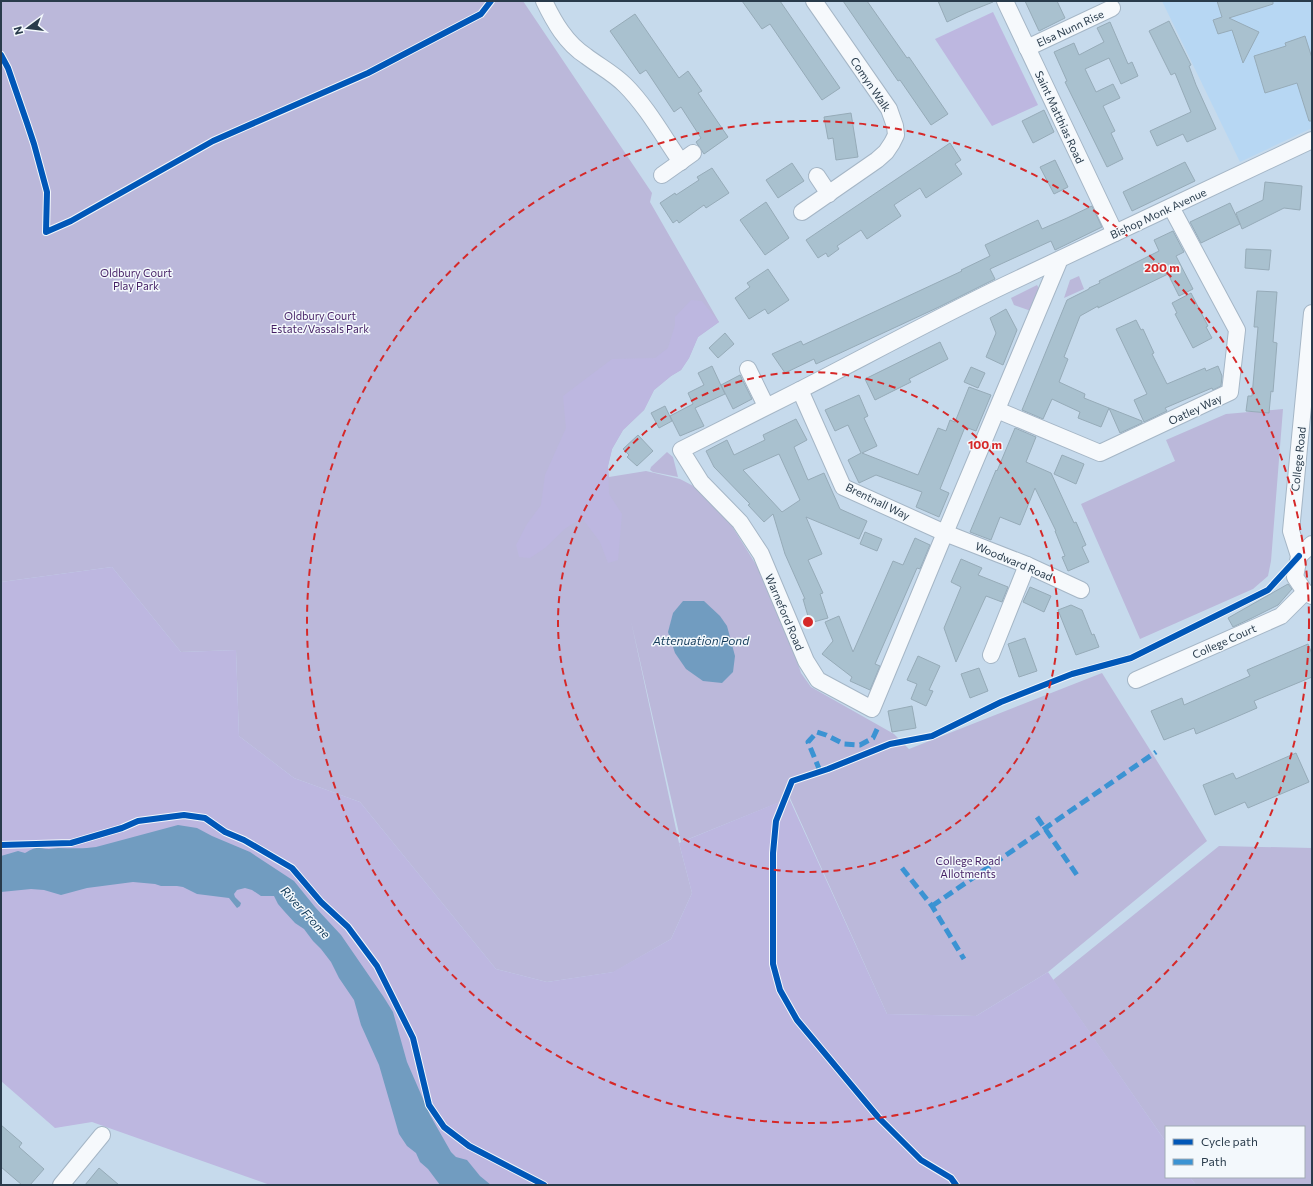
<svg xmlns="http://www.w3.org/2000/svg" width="1313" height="1186" viewBox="0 0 1313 1186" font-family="Commissioner,sans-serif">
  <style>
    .built { fill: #b7d7f3 }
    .green { fill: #bbb8da }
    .forest { fill: #bdb7e0 }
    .water { fill: #719cc0 }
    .building { fill: #a9c1cf; stroke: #96abb8; fill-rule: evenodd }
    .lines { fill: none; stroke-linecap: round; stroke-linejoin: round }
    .street-casing { stroke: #a5b6c6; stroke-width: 18 }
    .street { stroke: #f6f9fc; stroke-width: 16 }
    .quiet { stroke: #3b93d3; stroke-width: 5; stroke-dasharray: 10 5; stroke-linecap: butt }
    .cycleway-casing { stroke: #f3f8fc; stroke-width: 8 }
    .cycleway { stroke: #0057b8; stroke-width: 6 }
    .ring { fill: none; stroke: #d62828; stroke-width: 2; stroke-dasharray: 7 5 }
    .labels { text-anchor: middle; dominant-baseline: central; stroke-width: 3; stroke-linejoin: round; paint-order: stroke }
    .street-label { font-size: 11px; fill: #293b4b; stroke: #f3f8fc }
    .park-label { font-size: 11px; fill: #441f64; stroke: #f3f8fc }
    .water-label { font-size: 12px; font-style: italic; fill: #143c5b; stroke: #f3f8fc }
    .centre { fill: #d62828; stroke: #f3f8fc; stroke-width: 2 }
    .ring-label { font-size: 12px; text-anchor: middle; font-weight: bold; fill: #d62828; stroke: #f3f8fc; stroke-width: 3; stroke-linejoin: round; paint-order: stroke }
  </style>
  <rect width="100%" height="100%" fill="#c6daec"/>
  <polygon class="built" points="1162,1 1312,1 1312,128 1240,162"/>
  <g class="green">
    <polygon points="1,1 523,1 652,193 650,202 719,322 698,337 689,358 681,370 671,376 654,390 644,410 623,430 612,449 608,466 609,477 646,471 680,479 703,491 732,526 760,571 790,639 801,673 811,687 894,734 909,749 1102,673 1207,841 1048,972 976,1016 887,1014 790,798 681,842 631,621 679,843 692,893 671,939 614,972 547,982 496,969 360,802 294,778 239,736 236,650 181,652 112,567 1,582"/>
    <polygon points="1079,276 1084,289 1064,298 1070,280"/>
    <polygon points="1037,285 1041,292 1034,312 1014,305 1011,298"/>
    <polygon points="1283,409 1271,561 1268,576 1253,589 1140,639 1081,504 1175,461 1166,440 1226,414"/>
    <polygon points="667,452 673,457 678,477 653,472 650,470 651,467"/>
    <polygon points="1219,846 1312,848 1312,1185 1196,1185 1190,1177 1304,1177 1304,1127 1166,1127 1166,1142 1053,980"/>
  </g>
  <g class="forest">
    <polygon points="993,12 1038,105 992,126 935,39"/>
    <polygon points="691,300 702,301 719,322 698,337 689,358 681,370 671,376 654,390 644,410 623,430 612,449 608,466 609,494 622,514 618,560 608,563 600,542 582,518 566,528 545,548 530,558 519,557 516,545 527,524 541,505 545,475 566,428 563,396 612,359 655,358 668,348 675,325 675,317"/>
    <polygon points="112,567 181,652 236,650 239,736 294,778 360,802 496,969 547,982 613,972 671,939 692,893 679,843 789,798 887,1014 976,1016 1048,972 1166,1142 1166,1177 1190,1177 1196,1185 270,1185 92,1122 55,1128 1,1081 1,582"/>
  </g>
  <g class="water">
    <polygon points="683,601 704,601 720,616 727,626 735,656 733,672 722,683 703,681 686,669 675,653 668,632 673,613"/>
    <path d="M178,825L197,828L212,836L250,852L294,881L315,907L341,935L383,996L393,1012L407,1062L430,1115L451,1152L456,1157L467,1160L480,1176L491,1185H440L428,1169L420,1162L416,1153L407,1146L399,1134L379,1065L361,1025L354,1000L339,978L331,962L321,949L313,941L304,929L295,923L284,911L278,904L274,896H261L252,890L245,888L237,890L234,894L235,897L241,903L240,906L237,908L229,898L197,894L183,887L177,886H161L155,884L133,882L87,888L61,895L44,890L31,889L1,892V856L18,851L25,853C37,846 36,848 49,849C52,849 55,848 58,848C71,848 84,849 96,847Z"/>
  </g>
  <g class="building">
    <polygon points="742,1 780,1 840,88 822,100 770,24 762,29"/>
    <polygon points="843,1 867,1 907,58 909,57 948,114 931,125 900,80 898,81"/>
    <polygon points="938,1 993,1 993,2 968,12 947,22"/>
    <polygon points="1025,1 1057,1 1065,18 1039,31"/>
    <polygon points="1217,1 1273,1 1273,4 1229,18 1259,32 1243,63 1232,30 1218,34 1213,20 1222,17"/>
    <polygon points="635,14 679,78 688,71 702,91 698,93 728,137 704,154 696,142 701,138 681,107 674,112 646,70 640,74 610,31"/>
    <polygon points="1169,21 1191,65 1189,66 1196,85 1216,129 1187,142 1183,134 1157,146 1150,131 1191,112 1175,73 1171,75 1149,31"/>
    <polygon points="1110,22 1128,64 1132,62 1138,76 1121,84 1109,58 1085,69 1096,92 1113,84 1120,98 1103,106 1115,131 1111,133 1123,159 1107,167 1065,82 1067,81 1054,52 1074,43 1079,55 1104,42 1097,28"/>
    <polygon points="1305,36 1312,58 1312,121 1309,121 1297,83 1265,93 1254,56 1286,46 1285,43"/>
    <polygon points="1044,110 1054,132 1033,143 1022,121"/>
    <polygon points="851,113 858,157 836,160 833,138 828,139 824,117"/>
    <polygon points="950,143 961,160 955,164 962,174 926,198 920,188 894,205 901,216 867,239 861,230 837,246 839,249 828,257 826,253 818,258 806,240"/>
    <polygon points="1055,160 1068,187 1054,194 1040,167"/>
    <polygon points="1185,162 1195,181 1132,211 1123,192"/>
    <polygon points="792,163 804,181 778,198 766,180"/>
    <polygon points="712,168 729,193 706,208 704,205 679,223 677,220 673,223 660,203 675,193 676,195 699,180 697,177"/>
    <polygon points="1265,182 1302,186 1300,210 1284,208 1242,229 1236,213 1263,200"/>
    <polygon points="766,202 789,238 765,255 740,220"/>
    <polygon points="1230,203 1240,224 1201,243 1190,222"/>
    <polygon points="1092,206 1102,227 1055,250 1051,241 1014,258 990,269 995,279 939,307 838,354 816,364 814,359 785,373 772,354 801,341 803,345 962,271 961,270 990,256 985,245 1038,220 1042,229 1067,218"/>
    <polygon points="1173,231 1184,252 1176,256 1193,289 1179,296 1168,274 1098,308 1098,306 1080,316 1064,357 1068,359 1059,382 1085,394 1084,398 1109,408 1101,427 1078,418 1080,412 1052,399 1043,419 1022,410 1067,300 1089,289 1089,288 1100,283 1099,281 1159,251 1154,240"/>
    <polygon points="1246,249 1271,250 1269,270 1245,268"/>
    <polygon points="768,269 789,300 768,314 765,309 749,319 735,298 750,287 747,283"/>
    <polygon points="1257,291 1277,292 1273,342 1277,343 1273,392 1271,391 1269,413 1246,411 1248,396 1252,396 1258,327 1254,327"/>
    <polygon points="1191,293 1208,326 1206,327 1212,338 1193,348 1175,314 1177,313 1172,303"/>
    <polygon points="1006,309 1017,330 1003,365 986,357 996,333 990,318"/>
    <polygon points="1136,320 1141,330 1143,329 1154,353 1152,354 1167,384 1205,368 1206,371 1218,366 1222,376 1221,386 1213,390 1212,388 1165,408 1167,411 1144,422 1134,400 1147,394 1116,329"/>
    <polygon points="725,333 734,344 718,358 709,348"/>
    <polygon points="940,342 948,359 909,379 911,382 875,400 865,379"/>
    <polygon points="712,366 725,394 695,408 704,426 680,436 670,416 693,404 688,393 704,385 698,373"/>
    <polygon points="971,367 985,373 978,388 964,382"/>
    <polygon points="740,375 752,399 733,409 721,385"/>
    <polygon points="969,387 991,395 976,431 965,427 940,489 949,493 939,517 916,507 922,492 876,475 859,483 848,460 861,453 848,425 835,431 825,410 859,395 868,416 864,418 877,446 862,453 918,475 938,428 946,431 950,420 955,422"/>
    <polygon points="665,406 672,421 659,428 651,413"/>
    <polygon points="1109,408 1142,421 1142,423 1120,433"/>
    <path d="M796,419L807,440L794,447L808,480L824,473L840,509L867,521L859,539L806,517L822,554L808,560L823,593L820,594L828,618L810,623L803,599H805L785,554L773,514L764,522L748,505L750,504L714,467L706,451L727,440L734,455L765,440L763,435ZM779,454L800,500L782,512L743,470Z"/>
    <polygon points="1015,428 1036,437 1026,462 1051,473 1074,523 1076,522 1086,545 1082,547 1089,562 1068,571 1062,557 1065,556 1055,531 1056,531 1035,488 1020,525 1000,517 991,540 970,532 996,470 997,471"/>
    <polygon points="638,435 653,451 637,466 627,457 629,455 623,449"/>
    <polygon points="1062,455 1084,464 1076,484 1054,474"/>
    <polygon points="865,532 882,539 877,551 860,544"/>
    <polygon points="915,538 930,545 920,569 917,568 875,664 880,666 870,690 850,681 852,677 822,654 833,641 825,622 839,616 853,652 893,561 903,565"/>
    <polygon points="961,559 982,568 978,575 1008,587 1002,602 986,596 956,662 944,628 961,587 951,582"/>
    <polygon points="1288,584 1292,589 1278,605 1252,618 1233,627 1228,618"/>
    <polygon points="1030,587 1051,596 1044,612 1023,602"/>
    <polygon points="1071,605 1082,610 1092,635 1094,634 1099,647 1076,655 1058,610"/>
    <polygon points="1025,638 1037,671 1019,677 1008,644"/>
    <polygon points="1308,644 1312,654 1312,677 1254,701 1257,708 1227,721 1196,734 1194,728 1164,740 1151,711 1182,698 1184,705 1250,676 1247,670"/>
    <polygon points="918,656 940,666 929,690 933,691 926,706 911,699 917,684 907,680"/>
    <polygon points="979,668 988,691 970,698 961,674"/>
    <polygon points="912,706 916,728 892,732 888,711"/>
    <polygon points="1296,753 1309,782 1248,808 1245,802 1215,815 1203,785 1233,773 1236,779"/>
    <polygon points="1,1125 22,1143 19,1147 44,1169 30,1185 22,1185 1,1167"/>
    <polygon points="99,1168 119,1185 85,1185"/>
  </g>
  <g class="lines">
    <g class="street-casing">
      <g id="street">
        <path d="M544,1C554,22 566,43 586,56C599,66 613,73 625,85C647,107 663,136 681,162"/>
        <polyline points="1005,1 1115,233"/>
        <polyline points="1027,48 1112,8"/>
        <polyline points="662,175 693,153"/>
        <polyline points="817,176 829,194"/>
        <polyline points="802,212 877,160 886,152 892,143 896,135 895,126 889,109 814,1"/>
        <path d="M1060,259L945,533L843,487L800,390C868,355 936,318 1005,285C1107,236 1210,189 1312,140"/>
        <polyline points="1312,313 1291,531 1299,556 1295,577 1305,592 1312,596"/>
        <polyline points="748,369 766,406"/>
        <polyline points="800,390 681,450 701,482 740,522 761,554 806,661 818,680 872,709 945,533 1027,565 1081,590"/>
        <polyline points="997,410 1100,453 1230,392 1237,330 1171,207"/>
        <polyline points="1299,556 1312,544"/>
        <polyline points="991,655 1027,565"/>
        <polyline points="1136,680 1281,616 1305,592"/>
        <polyline points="61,1185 102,1135"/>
      </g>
    </g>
    <use href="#street" class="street"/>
    <g class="quiet">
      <polyline points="820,771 808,742 817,732 826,735 844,744 860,745 873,738 879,725"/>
      <polyline points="1037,817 1079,878"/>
      <polyline points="902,868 932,906 964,959"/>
      <polyline points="932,906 1156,752"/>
    </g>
    <g class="cycleway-casing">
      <g id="cycleway">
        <polyline points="1,55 8,68 27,123 34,144 47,192 46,232 71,221 213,141 368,73 481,14 491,1"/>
        <polyline points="1,845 71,843 122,828 138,821 184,815 205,818 225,832 244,840 292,868 321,902 348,927 377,966 413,1038 429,1105 444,1127 469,1146 544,1185"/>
        <polyline points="956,1185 951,1178 921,1160 878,1117 797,1020 780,990 773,964 773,853 776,821 792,781 828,769 890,744 932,736 1001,702 1072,674 1131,658 1268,590 1299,556"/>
      </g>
    </g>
    <use href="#cycleway" class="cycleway"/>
  </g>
  <g class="ring">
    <circle cx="808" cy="622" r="250"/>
    <circle cx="808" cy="622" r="501"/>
  </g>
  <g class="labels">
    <g class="street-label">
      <text transform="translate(1070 28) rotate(-25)">Elsa Nunn Rise</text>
      <text transform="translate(871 84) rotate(56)">Comyn Walk</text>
      <text transform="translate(1060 117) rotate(65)">Saint Matthias Road</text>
      <text transform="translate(1158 213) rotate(-25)">Bishop Monk Avenue</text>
      <text transform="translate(1195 409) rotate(-25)">Oatley Way</text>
      <text transform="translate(1298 459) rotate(-84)">College Road</text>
      <text transform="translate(878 501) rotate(26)">Brentnall Way</text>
      <text transform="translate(1014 561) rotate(23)">Woodward Road</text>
      <text transform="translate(785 612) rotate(67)">Warneford Road</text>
      <text transform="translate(1224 641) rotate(-24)">College Court</text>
    </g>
    <g class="park-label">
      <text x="136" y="272">Oldbury Court<tspan x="136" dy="13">Play Park</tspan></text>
      <text x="320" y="315">Oldbury Court<tspan x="320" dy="13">Estate/Vassals Park</tspan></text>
      <text x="968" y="860">College Road<tspan x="968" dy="13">Allotments</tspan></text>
    </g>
    <g class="water-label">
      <text x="701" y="640">Attenuation Pond</text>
      <text transform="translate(306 912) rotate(47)">River Frome</text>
    </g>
  </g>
  <circle cx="808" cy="622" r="6" class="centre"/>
  <g class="ring-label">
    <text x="1162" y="272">200 m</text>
    <text x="985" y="449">100 m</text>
  </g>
  <rect width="1313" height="1186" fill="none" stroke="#293b4b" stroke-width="4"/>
  <rect x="1165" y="1126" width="140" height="52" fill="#f3f8fc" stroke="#a2acb5"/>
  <rect x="1173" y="1139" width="20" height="6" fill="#0057b8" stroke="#a2acb5"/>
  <text x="1201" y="1146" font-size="12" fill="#293b4b">Cycle path</text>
  <rect x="1173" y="1159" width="20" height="6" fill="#3b93d3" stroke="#a2acb5"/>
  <text x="1201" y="1166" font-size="12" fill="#293b4b">Path</text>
  <g transform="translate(28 28) rotate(255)" stroke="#f3f8fc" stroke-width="3" paint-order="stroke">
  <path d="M0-3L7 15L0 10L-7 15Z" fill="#293b4b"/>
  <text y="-6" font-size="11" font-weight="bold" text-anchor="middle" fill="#293b4b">N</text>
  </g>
</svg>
